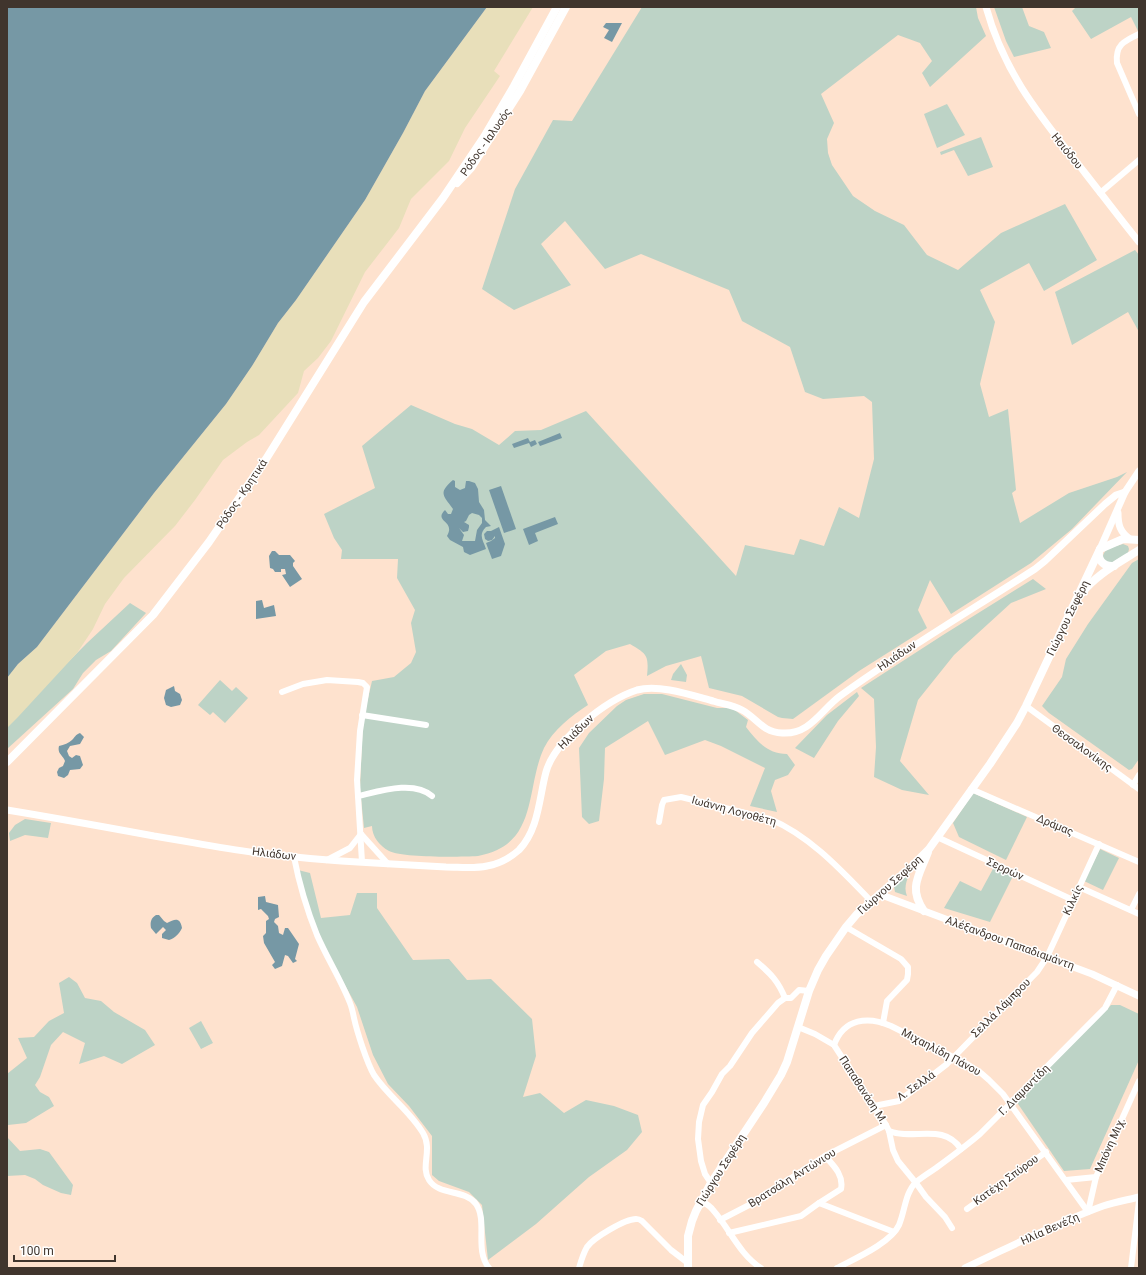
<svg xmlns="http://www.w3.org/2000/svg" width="1146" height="1275" viewBox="0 0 1146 1275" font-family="Roboto,sans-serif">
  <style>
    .green { fill: #bdd3c6 }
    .sand { fill: #e8dfba }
    .water { fill: #7698a5; fill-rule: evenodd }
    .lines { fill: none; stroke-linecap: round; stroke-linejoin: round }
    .minor { stroke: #fff; stroke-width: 6 }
    .tertiary { stroke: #fff; stroke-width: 7 }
    .secondary { stroke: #fff; stroke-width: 8 }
    .labels { text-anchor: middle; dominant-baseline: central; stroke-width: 3; stroke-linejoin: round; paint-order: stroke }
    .street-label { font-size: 11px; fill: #40352d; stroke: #fff }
  </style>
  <rect width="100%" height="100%" fill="#fee2ce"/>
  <g class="green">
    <path d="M642,7H976L978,18L986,36L930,87L922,73L932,61L920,43L898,35L821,94L834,123L827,139L828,153L832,165L853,196L875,211L904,225L927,255L958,270L1001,233L1065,204L1097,260L1044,291L1029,263L980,290L995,322L980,384L989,417L1008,409L1016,490L1012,493L1020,523L1069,493L1117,477L1127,472L1072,529L1031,563L951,614L930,580L918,610L927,628L859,671L793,719L782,718L778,717L742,696L709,688L701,656L666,666L647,676C649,655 647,654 630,644L606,651L574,675L588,705C571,716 553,730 544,748C525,789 539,845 478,856C460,857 403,858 389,851C380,846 372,837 372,826L364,828L360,788L363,720L372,681L394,677L411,663L416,652L411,623L415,610L397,578L398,559H341L342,550L334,538L324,514L375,488L362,446L411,405L455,424L472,429L499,445L515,431L541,430L586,411L736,576L745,545L794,555L800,539L824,546L839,507L859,518L874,459L872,402L864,396L823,399L805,392L790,347L742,321L729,290L641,254L605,269L565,221L541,244L571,285L514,310L482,289L515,189L553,120L572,121Z"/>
    <polygon points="994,7 1022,7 1029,26 1044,32 1051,48 1014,57 1006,41"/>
    <polygon points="1076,7 1139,7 1139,33 1131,17 1091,39 1072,11"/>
    <polygon points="947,104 965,135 937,148 924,114"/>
    <polygon points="981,137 993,167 968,176 954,150 941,155 940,152"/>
    <polygon points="1135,250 1139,255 1139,332 1128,312 1072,345 1055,292"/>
    <path d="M1123,544L1128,546L1129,549L1128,553L1113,562L1108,563L1103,559C1102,548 1114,547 1123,544Z"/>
    <polygon points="1139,559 1139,759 1132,769 1129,770 1049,713 1042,706 1062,677 1066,659 1088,624 1132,563"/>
    <polygon points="1033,579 1046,589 1011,603 954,655 918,700 900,761 929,795 902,790 874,777 876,747 874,699 861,688 943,635"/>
    <polygon points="130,603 146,613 111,651 96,660 83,673 73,689 7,749 7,724 87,643"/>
    <polygon points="681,664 687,675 686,682 671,680 673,674"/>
    <polygon points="220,680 232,691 236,687 248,698 225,723 213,712 210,715 198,705"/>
    <polygon points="857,692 859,696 838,721 814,758 795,748 827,715"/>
    <path d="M644,694H662L717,708H732L748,720L746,727C757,741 767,754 787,754L795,765L788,775L775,780L771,791L777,812L750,806L765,768L721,746L705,740L665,755L648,721L605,748L604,779L599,821L589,824L582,817L579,748L589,733L617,706L626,700Z"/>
    <polygon points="973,793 1027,817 1006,860 959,837 953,823"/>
    <polygon points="25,819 51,823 48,838 25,835 10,841 9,833 15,825"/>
    <polygon points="1100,849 1119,858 1103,890 1084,881"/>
    <polygon points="994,867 1013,876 990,922 944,908 960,881 981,891"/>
    <polygon points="294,869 310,873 321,918 350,915 357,893 377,893 377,908 413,960 449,959 467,980 491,979 532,1019 536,1056 523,1097 540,1093 564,1113 586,1100 614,1106 638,1115 642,1132 627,1150 589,1177 536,1224 488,1260 482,1205 469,1192 439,1181 432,1175 432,1136 409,1106 388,1084 373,1055 357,1007 318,936"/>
    <path d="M912,869C908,877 903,886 907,896L895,892L894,887Z"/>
    <polygon points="69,977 77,983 85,998 101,1001 114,1012 145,1030 155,1045 122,1064 104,1056 79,1064 85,1043 63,1032 51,1045 40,1077 35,1085 40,1092 49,1097 54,1106 26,1123 8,1125 7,1129 7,1074 27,1058 18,1038 34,1037 49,1021 64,1013 59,983"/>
    <polygon points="1111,1005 1120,1005 1139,1014 1139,1060 1090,1169 1064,1171 1016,1101"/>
    <polygon points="201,1021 213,1043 201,1049 189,1028"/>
    <polygon points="7,1137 20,1151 40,1149 49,1152 73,1185 71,1195 61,1193 43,1185 35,1179 25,1175 7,1176"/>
  </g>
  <polygon class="sand" points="487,7 533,7 494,71 500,76 465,128 449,161 411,199 399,228 365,272 331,341 318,358 304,371 298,393 259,435 247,442 223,460 195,500 175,526 124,578 105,604 93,629 77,653 18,717 7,728 7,678 18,664 37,647 154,493 226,404 252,366 278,323 296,300 365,200 403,133 425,91"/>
  <g class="water">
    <polygon points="7,7 487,7 425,91 403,133 365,200 296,300 278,323 252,366 226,404 154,493 37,647 18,664 7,678"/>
    <polygon points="606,23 622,23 612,42 604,38 609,30 603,27"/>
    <polygon points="560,433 562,438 540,446 538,442"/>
    <polygon points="528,438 530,442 535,440 537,444 531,447 529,443 514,448 512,444"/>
    <path d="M453,480L455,481V487L460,490L465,488L466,481H469L475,483L478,489L479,502L484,510L485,520L491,526L486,527C478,535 483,540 486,549L470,555L464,552L463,547L450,540L447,536C456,520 433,522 445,510L448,514H451L453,509C443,495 438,493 453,480ZM472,513L479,515L482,518V523L477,530L475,541H462L464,535L459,528L463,532L468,531L469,527V525L464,522L466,521L469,515Z"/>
    <polygon points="501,486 516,529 504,533 489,490"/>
    <polygon points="555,517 558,524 535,533 538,541 529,545 523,529"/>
    <polygon points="499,527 505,544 501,556 492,559 486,543 491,541 495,538 495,536 492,540 488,541 485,539 484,534 487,531 491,531"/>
    <polygon points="272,551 275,551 279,555 290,555 295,561 293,563 293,566 302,579 290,587 282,575 286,574 285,569 281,569 281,572 275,572 273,569 270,568 269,556"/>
    <polygon points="262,600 264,608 274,605 276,616 256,619 256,601"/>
    <polygon points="174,686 175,691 180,694 182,700 180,705 171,707 166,705 164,698 166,690"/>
    <path d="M80,733L84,737L80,744L70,746L67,751L69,756L72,758L76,755L80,756L83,765L80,769L70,770L68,775L64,778L58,776L57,772L59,768L63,766L65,761C63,755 57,754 59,746C64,745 69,743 72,740C75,737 75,735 80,733Z"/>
    <polygon points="265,896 266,902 278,905 279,917 275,919 274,922 278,926 279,933 283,935 285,928 288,928 299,944 295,959 297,961 293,963 288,956 285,955 282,966 275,969 272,965 275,962 264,943 263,936 266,933 266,921 269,919 268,916 261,909 258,910 258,897"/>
    <path d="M156,915H159L164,921L167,923C175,919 180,917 182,928C179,934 175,938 169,940L162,938V934L166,930L163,927L156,934L151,928C150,922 151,918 156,915Z"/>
  </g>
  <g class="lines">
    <g class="minor">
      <path d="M1139,34C1124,41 1115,45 1117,63L1139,114"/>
      <polyline points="1100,193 1139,160"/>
      <polyline points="282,692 303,684 327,680 358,682 363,683 367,687 360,731 357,780 362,862"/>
      <polyline points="1026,706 1139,789"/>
      <polyline points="362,715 426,725"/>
      <polyline points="1133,785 1139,775"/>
      <polyline points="971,789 1139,862"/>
      <path d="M358,796C380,791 414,780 432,796"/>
      <path d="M659,822L662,805L664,800L681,797L770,819C810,836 841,870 871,901"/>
      <polyline points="361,834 388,864"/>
      <polyline points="937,837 1073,900"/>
      <path d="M294,857C299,883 307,910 317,935C327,958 341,980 350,1003C352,1008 353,1013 354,1018C357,1032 367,1063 374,1075C388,1096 410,1111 423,1133C433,1150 420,1166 429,1180C439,1196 465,1189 476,1204C488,1221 474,1250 489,1268"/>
      <polyline points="327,860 350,848 361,834"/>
      <polyline points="1079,887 1139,914"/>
      <polyline points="1131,910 1139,894"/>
      <polyline points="846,927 901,959 908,967 908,974 907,980 887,1001 883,1023"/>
      <path d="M757,962C771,974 778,981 785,998H791L799,990L809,991"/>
      <polyline points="798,1027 815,1034 834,1045 886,1125 889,1131 893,1150 898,1161 916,1183 926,1197 945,1217 952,1228"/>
      <path d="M834,1045C844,1018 868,1016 891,1026L967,1064L981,1073L989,1080L1003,1094L1088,1212"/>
      <polyline points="874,1106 899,1101 947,1064 1037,972 1047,957 1099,844"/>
      <path d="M889,1131C913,1141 943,1122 961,1149"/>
      <polyline points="1066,1180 1096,1177"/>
      <polyline points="711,1183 705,1174 701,1161 698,1139 699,1122 703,1105 712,1092 722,1074 730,1066 752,1033 778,1003 785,998"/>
      <path d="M701,1201C705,1203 710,1206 713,1210C730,1229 739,1254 761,1268"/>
      <polyline points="819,1203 894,1232"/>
      <polyline points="967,1209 1046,1152"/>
      <polyline points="1088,1212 1096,1177 1139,1081"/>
      <polyline points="720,1220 751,1204 825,1156 886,1125"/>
      <path d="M729,1233L801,1216L819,1203L841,1189C844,1175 833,1165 825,1156"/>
      <path d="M579,1268C581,1261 583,1254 587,1247C593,1238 625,1219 636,1219C639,1219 639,1219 642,1221L671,1250L688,1263"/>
      <path d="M837,1268C854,1259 891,1243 899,1225C905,1211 905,1193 916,1182C922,1177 930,1172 936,1168C951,1157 966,1146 980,1134L1105,1008L1117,985"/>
      <polyline points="1131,1268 1139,1201"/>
    </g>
    <g class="tertiary">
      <path d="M986,7C1005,76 1042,118 1085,173C1103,196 1121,220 1139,242"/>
      <path d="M1118,513C1118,525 1120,532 1130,539"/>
      <polyline points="1100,549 1125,492 1139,471"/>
      <path d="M7,810C56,818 105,827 154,836C192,842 229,850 267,854C308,859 350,862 392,864C410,865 428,866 446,867C459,867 474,869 487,866C499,864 510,858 519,850C539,829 539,798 546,772C555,740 606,700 637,690C659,684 691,695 713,701C722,704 733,705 742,710C757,718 762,732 782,733C810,735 821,710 840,696C903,650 970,611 1035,569L1045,561L1105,504L1116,495L1125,492"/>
      <polyline points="879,894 1092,974 1139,996"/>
      <path d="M965,1268C1010,1247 1056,1223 1103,1206C1115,1202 1127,1200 1139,1197"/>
    </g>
    <g class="secondary">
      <polyline points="457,183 471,168 520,91 566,7"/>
      <path d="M1114,566C1103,567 1096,559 1100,549L1123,539L1139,540"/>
      <path d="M1082,593C1097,574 1119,563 1139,550"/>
      <polyline points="7,762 153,615 209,542 266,459 364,302 443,198 484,137 514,86 557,7"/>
      <path d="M924,911C908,888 919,876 928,852"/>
      <polyline points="688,1268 688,1236 692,1221 696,1211 711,1183 764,1103 781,1075 787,1062 809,991 818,970 826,956 846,927 857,914 911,867 929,849 990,764 1017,723 1026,706 1100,549"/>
    </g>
  </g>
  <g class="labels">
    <g class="street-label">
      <text transform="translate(486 142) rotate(-55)">Ρόδος - Ιαλυσός</text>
      <text transform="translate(1067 151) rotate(51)">Ησιόδου</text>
      <text transform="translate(242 494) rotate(-56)">Ρόδος - Κρητικά</text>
      <text transform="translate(1068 618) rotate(-64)">Γιώργου Σεφέρη</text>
      <text transform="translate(897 656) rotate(-34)">Ηλιάδων</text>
      <text transform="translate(576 732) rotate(-44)">Ηλιάδων</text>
      <text transform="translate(1082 748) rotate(36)">Θεσσαλονίκης</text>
      <text transform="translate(734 811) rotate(15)">Ιωάννη Λογοθέτη</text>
      <text transform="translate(1055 825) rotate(23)">Δράμας</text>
      <text transform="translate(274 854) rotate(7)">Ηλιάδων</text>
      <text transform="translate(1005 869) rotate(25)">Σερρών</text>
      <text transform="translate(890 885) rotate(-42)">Γιώργου Σεφέρη</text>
      <text transform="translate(1073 900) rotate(-65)">Κιλκίς</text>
      <text transform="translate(1010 943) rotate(20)">Αλέξανδρου Παπαδιαμάντη</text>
      <text transform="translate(1001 1008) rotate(-45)">Σελλά Λάμπρου</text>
      <text transform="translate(941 1052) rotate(28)">Μιχαηλίδη Πάνου</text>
      <text transform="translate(916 1086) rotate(-35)">Λ. Σελλά</text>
      <text transform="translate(863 1090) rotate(57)">Παπαθανάση Μ.</text>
      <text transform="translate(1024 1090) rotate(-45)">Γ. Διαμαντίδη</text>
      <text transform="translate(1110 1145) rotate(-66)">Μπόνη Μιχ.</text>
      <text transform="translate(721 1170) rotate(-58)">Γιώργου Σεφέρη</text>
      <text transform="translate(792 1178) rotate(-32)">Βρατσάλη Αντώνιου</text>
      <text transform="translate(1006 1180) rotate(-36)">Κατέχη Σπύρου</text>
      <text transform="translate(1050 1229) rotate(-24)">Ηλία Βενέζη</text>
    </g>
  </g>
  <rect width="1146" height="1275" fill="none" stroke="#40352d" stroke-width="16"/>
  <path d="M14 1255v6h101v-6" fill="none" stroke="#40352d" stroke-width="2"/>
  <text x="20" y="1255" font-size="12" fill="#40352d" stroke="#ffffff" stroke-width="3" paint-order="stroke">100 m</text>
</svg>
